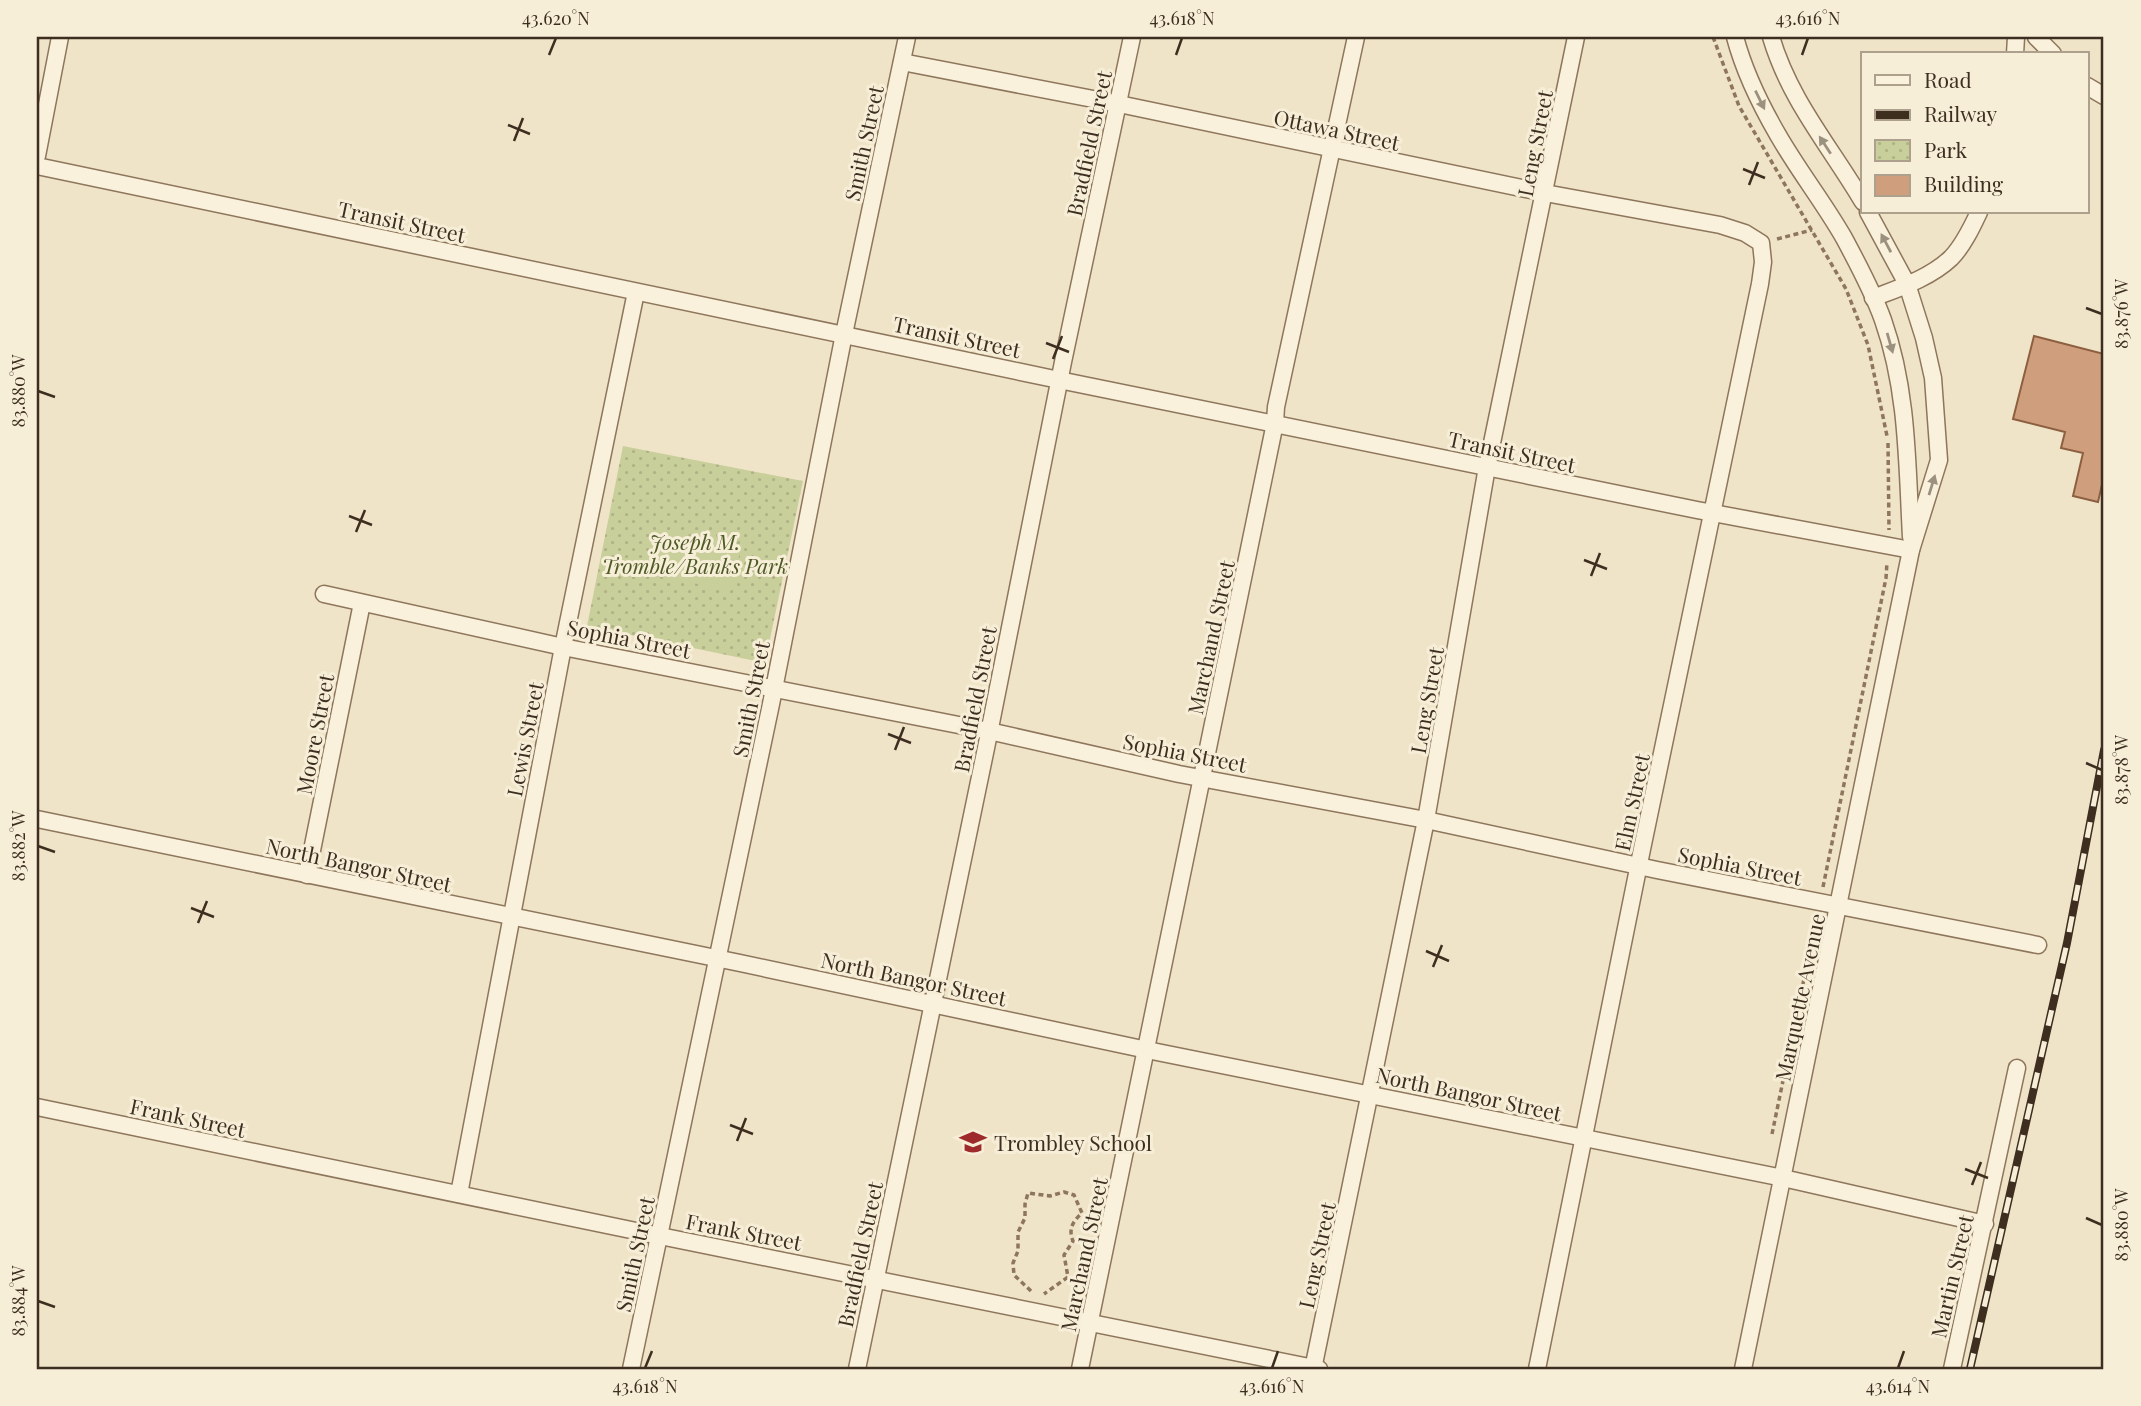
<svg xmlns="http://www.w3.org/2000/svg" width="2141" height="1406" viewBox="0 0 2141 1406" font-family="'Playfair Display',serif">
  <style>
    .park { fill: url(#park-dots) }
    .garden { fill: #c9cf9b }
    .building { fill: #cf9f7d; stroke: #8d5f41; stroke-width: 2 }
    .lines { fill: none; stroke-linecap: round; stroke-linejoin: round }
    .minor-casing { stroke: #8d765c; stroke-width: 19 }
    .path { stroke: #8d765c; stroke-width: 3.5; stroke-dasharray: 5 3.5; stroke-linecap: butt }
    .minor { stroke: #faf1dc; stroke-width: 16 }
    .rail-casing { stroke: #3d2e20; stroke-width: 8 }
    .rail { stroke: #f7eed8; stroke-width: 5; stroke-dasharray: 16; stroke-linecap: butt }
    .oneway { fill: #9c907e }
    .ticks { fill: none; stroke: #3d2e20; stroke-width: 2.5 }
    .labels { text-anchor: middle; dominant-baseline: central; stroke-width: 6; stroke-linejoin: round; paint-order: stroke }
    .street-label { font-size: 21px; fill: #3d2e20; stroke: #f7eed8 }
    .park-label { font-size: 21px; font-style: italic; fill: #4d5a26; stroke: #f7eed8 }
    .poi-label { font-size: 21px; fill: #3d2e20; stroke: #f7eed8; text-anchor: start }
    .neatline { fill: none; stroke: #3d2e20; stroke-width: 2.5 }
    .ticks-label { font-size: 18px; text-anchor: middle; fill: #3d2e20 }
  </style>
  <defs>
    <pattern id="park-dots" width="8" height="8" patternUnits="userSpaceOnUse" patternTransform="scale(1.75)"><rect width="8" height="8" fill="#c9cf9b"/><path d="M2 2h.1M6 6h.1" fill="none" stroke="#aeb285" stroke-width="1.8" stroke-linecap="round"/></pattern>
  </defs>
  <rect width="100%" height="100%" fill="#f0e4c8"/>
  <polygon class="park" points="623,446 803,481 765,663 587,626"/>
  <polygon class="garden" points="670,531 741,548 731,591 659,576"/>
  <polygon class="building" points="2034,336 2104,354 2104,476 2098,502 2073,496 2083,453 2061,448 2065,432 2013,419"/>
  <g class="lines">
    <g class="minor-casing">
      <g id="minor">
        <path d="M1735,37C1744,71 1760,104 1778,135C1798,170 1824,203 1844,238C1858,264 1873,292 1883,320C1908,391 1907,464 1911,537"/>
        <path d="M1771,37C1790,101 1830,146 1863,202"/>
        <polyline points="2036,37 2053,54"/>
        <polyline points="2015,54 2016,37"/>
        <polyline points="902,62 1119,104 1545,193 1720,225 1745,233 1761,243 1763,262 1760,284 1642,849 1537,1369"/>
        <polyline points="2087,86 2104,96"/>
        <polyline points="37,156 60,37"/>
        <polyline points="37,166 1059,380 1697,510 1911,550"/>
        <path d="M1873,298C1899,288 1930,278 1951,258C1963,246 1972,227 1979,212"/>
        <polyline points="324,594 563,647 989,731 1179,774 1426,820 1657,870 2038,945"/>
        <polyline points="37,819 740,963 1147,1050 1783,1178 1985,1224"/>
        <polyline points="307,875 362,603"/>
        <polyline points="37,1107 660,1236 1319,1369"/>
        <polyline points="459,1194 563,647 636,292"/>
        <polyline points="631,1369 771,704 844,334 907,37"/>
        <polyline points="857,1369 986,748 1063,362 1132,37"/>
        <polyline points="1080,1369 1275,423 1276,407 1356,37"/>
        <polyline points="1313,1369 1426,820 1487,467 1576,37"/>
        <polyline points="1743,1369 1911,550 1939,460 1933,378 1924,338 1907,284 1868,212"/>
        <polyline points="1952,1369 2017,1068"/>
      </g>
    </g>
    <g class="path">
      <polyline points="1713,37 1739,106 1846,289 1868,345 1887,436"/>
      <polyline points="1777,239 1812,230"/>
      <polyline points="1888,443 1889,530"/>
      <polyline points="1823,887 1886,578 1887,562"/>
      <polyline points="1772,1134 1817,916"/>
      <path d="M1031,1291L1014,1275L1013,1263L1018,1251V1232L1025,1218V1204L1028,1193L1050,1196L1064,1192L1074,1195L1082,1213C1073,1221 1068,1229 1073,1241L1064,1255L1068,1277L1044,1294"/>
    </g>
    <use href="#minor" class="minor"/>
    <g class="rail-casing">
      <polyline id="rail" points="1970,1369 2067,943 2104,750"/>
    </g>
    <use href="#rail" class="rail"/>
  </g>
  <defs><path id="oneway-solid" d="M-6-.8H1V-3.2L6.5 0L1 3.2V.8H-6Z" transform="scale(1.75)"/></defs>
  <g class="oneway">
    <use href="#oneway-solid" transform="translate(1760 100) rotate(64)"/>
    <use href="#oneway-solid" transform="translate(1825 145) rotate(-123)"/>
    <use href="#oneway-solid" transform="translate(1886 243) rotate(-118)"/>
    <use href="#oneway-solid" transform="translate(1890 343) rotate(74)"/>
    <use href="#oneway-solid" transform="translate(1932 485) rotate(-73)"/>
  </g>
  <path class="ticks" d="M549,55L556,38M1176,55L1182,38M1802,55L1808,38M508,125L530,134M514,141L523,118M1743,169L1765,178M1749,185L1758,162M2086,308L2102,314M1046,343L1069,352M1053,359L1062,336M38,391L55,397M349,516L372,525M356,532L365,510M1584,560L1607,569M1591,576L1600,553M888,734L911,743M895,750L904,727M2086,763L2102,770M38,846L55,852M191,908L214,917M198,923L207,901M1426,951L1449,961M1433,967L1442,945M730,1125L753,1134M737,1141L746,1118M1965,1169L1988,1178M1972,1185L1981,1162M2086,1218L2102,1225M38,1301L55,1307M645,1368L652,1351M1272,1368L1278,1351M1898,1368L1904,1351"/>
  <defs>
    <g id="school-bare" transform="scale(2.1)"><path d="M0-5L7-2L0 1L-7-2ZM-4 1L0 2.5L4 1V4Q0 6-4 4Z" fill="#9e2a2b" stroke="#f7eed8" stroke-width="2.5" paint-order="stroke"/></g>
  </defs>
  <g fill-rule="evenodd">
    <use href="#school-bare" x="973" y="1142"/>
  </g>
  <g class="labels">
    <g class="street-label">
      <text transform="translate(1337 129) rotate(12)">Ottawa Street</text>
      <text transform="translate(863 143) rotate(-78)">Smith Street</text>
      <text transform="translate(1088 143) rotate(-78)">Bradfield Street</text>
      <text transform="translate(1534 143) rotate(-79)">Leng Street</text>
      <text transform="translate(402 221) rotate(12)">Transit Street</text>
      <text transform="translate(957 336) rotate(12)">Transit Street</text>
      <text transform="translate(1512 451) rotate(12)">Transit Street</text>
      <text transform="translate(1210 637) rotate(-78)">Marchand Street</text>
      <text transform="translate(629 638) rotate(11)">Sophia Street</text>
      <text transform="translate(750 699) rotate(-79)">Smith Street</text>
      <text transform="translate(974 699) rotate(-79)">Bradfield Street</text>
      <text transform="translate(1426 700) rotate(-80)">Leng Street</text>
      <text transform="translate(314 734) rotate(-79)">Moore Street</text>
      <text transform="translate(524 739) rotate(-79)">Lewis Street</text>
      <text transform="translate(1185 752) rotate(11)">Sophia Street</text>
      <text transform="translate(1631 802) rotate(-78)">Elm Street</text>
      <text transform="translate(359 864) rotate(12)">North Bangor Street</text>
      <text transform="translate(1740 865) rotate(11)">Sophia Street</text>
      <text transform="translate(914 978) rotate(12)">North Bangor Street</text>
      <text transform="translate(1799 997) rotate(-78)">Marquette Avenue</text>
      <text transform="translate(1469 1093) rotate(12)">North Bangor Street</text>
      <text transform="translate(188 1117) rotate(12)">Frank Street</text>
      <text transform="translate(744 1231) rotate(11)">Frank Street</text>
      <text transform="translate(634 1254) rotate(-78)">Smith Street</text>
      <text transform="translate(859 1254) rotate(-78)">Bradfield Street</text>
      <text transform="translate(1083 1254) rotate(-78)">Marchand Street</text>
      <text transform="translate(1316 1255) rotate(-78)">Leng Street</text>
      <text transform="translate(1951 1276) rotate(-77)">Martin Street</text>
    </g>
    <g class="park-label">
      <text x="695" y="541">Joseph M.<tspan x="695" dy="24">Tromble/Banks Park</tspan></text>
    </g>
    <g class="poi-label">
      <text x="994" y="1142">Trombley School</text>
    </g>
  </g>
  <rect width="2141" height="1406" fill="none" stroke="#f7eed8" stroke-width="77"/>
  <rect x="1861" y="52" width="228" height="161" fill="#f7eed8" stroke="#ada18e" stroke-width="2"/>
  <rect x="1875" y="75" width="35" height="10" fill="#faf1dc" stroke="#ada18e" stroke-width="2"/>
  <text x="1924" y="88" font-size="21" fill="#3d2e20">Road</text>
  <rect x="1875" y="110" width="35" height="10" fill="#3d2e20" stroke="#ada18e" stroke-width="2"/>
  <text x="1924" y="122" font-size="21" fill="#3d2e20">Railway</text>
  <rect x="1875" y="140" width="35" height="21" fill="url(#park-dots)" stroke="#ada18e" stroke-width="2"/>
  <text x="1924" y="158" font-size="21" fill="#3d2e20">Park</text>
  <rect x="1875" y="175" width="35" height="21" fill="#cf9f7d" stroke="#ada18e" stroke-width="2"/>
  <text x="1924" y="192" font-size="21" fill="#3d2e20">Building</text>
  <rect x="38" y="38" width="2064" height="1330" class="neatline"/>
  <g class="ticks-label">
    <text x="556" y="25">43.620°N</text>
    <text x="1182" y="25">43.618°N</text>
    <text x="1808" y="25">43.616°N</text>
    <text transform="translate(2122 314) rotate(-90)" y="6">83.876°W</text>
    <text transform="translate(19 391) rotate(-90)" y="6">83.880°W</text>
    <text transform="translate(2122 770) rotate(-90)" y="6">83.878°W</text>
    <text transform="translate(19 846) rotate(-90)" y="6">83.882°W</text>
    <text transform="translate(2122 1225) rotate(-90)" y="6">83.880°W</text>
    <text transform="translate(19 1301) rotate(-90)" y="6">83.884°W</text>
    <text x="645" y="1393">43.618°N</text>
    <text x="1272" y="1393">43.616°N</text>
    <text x="1898" y="1393">43.614°N</text>
  </g>
</svg>
